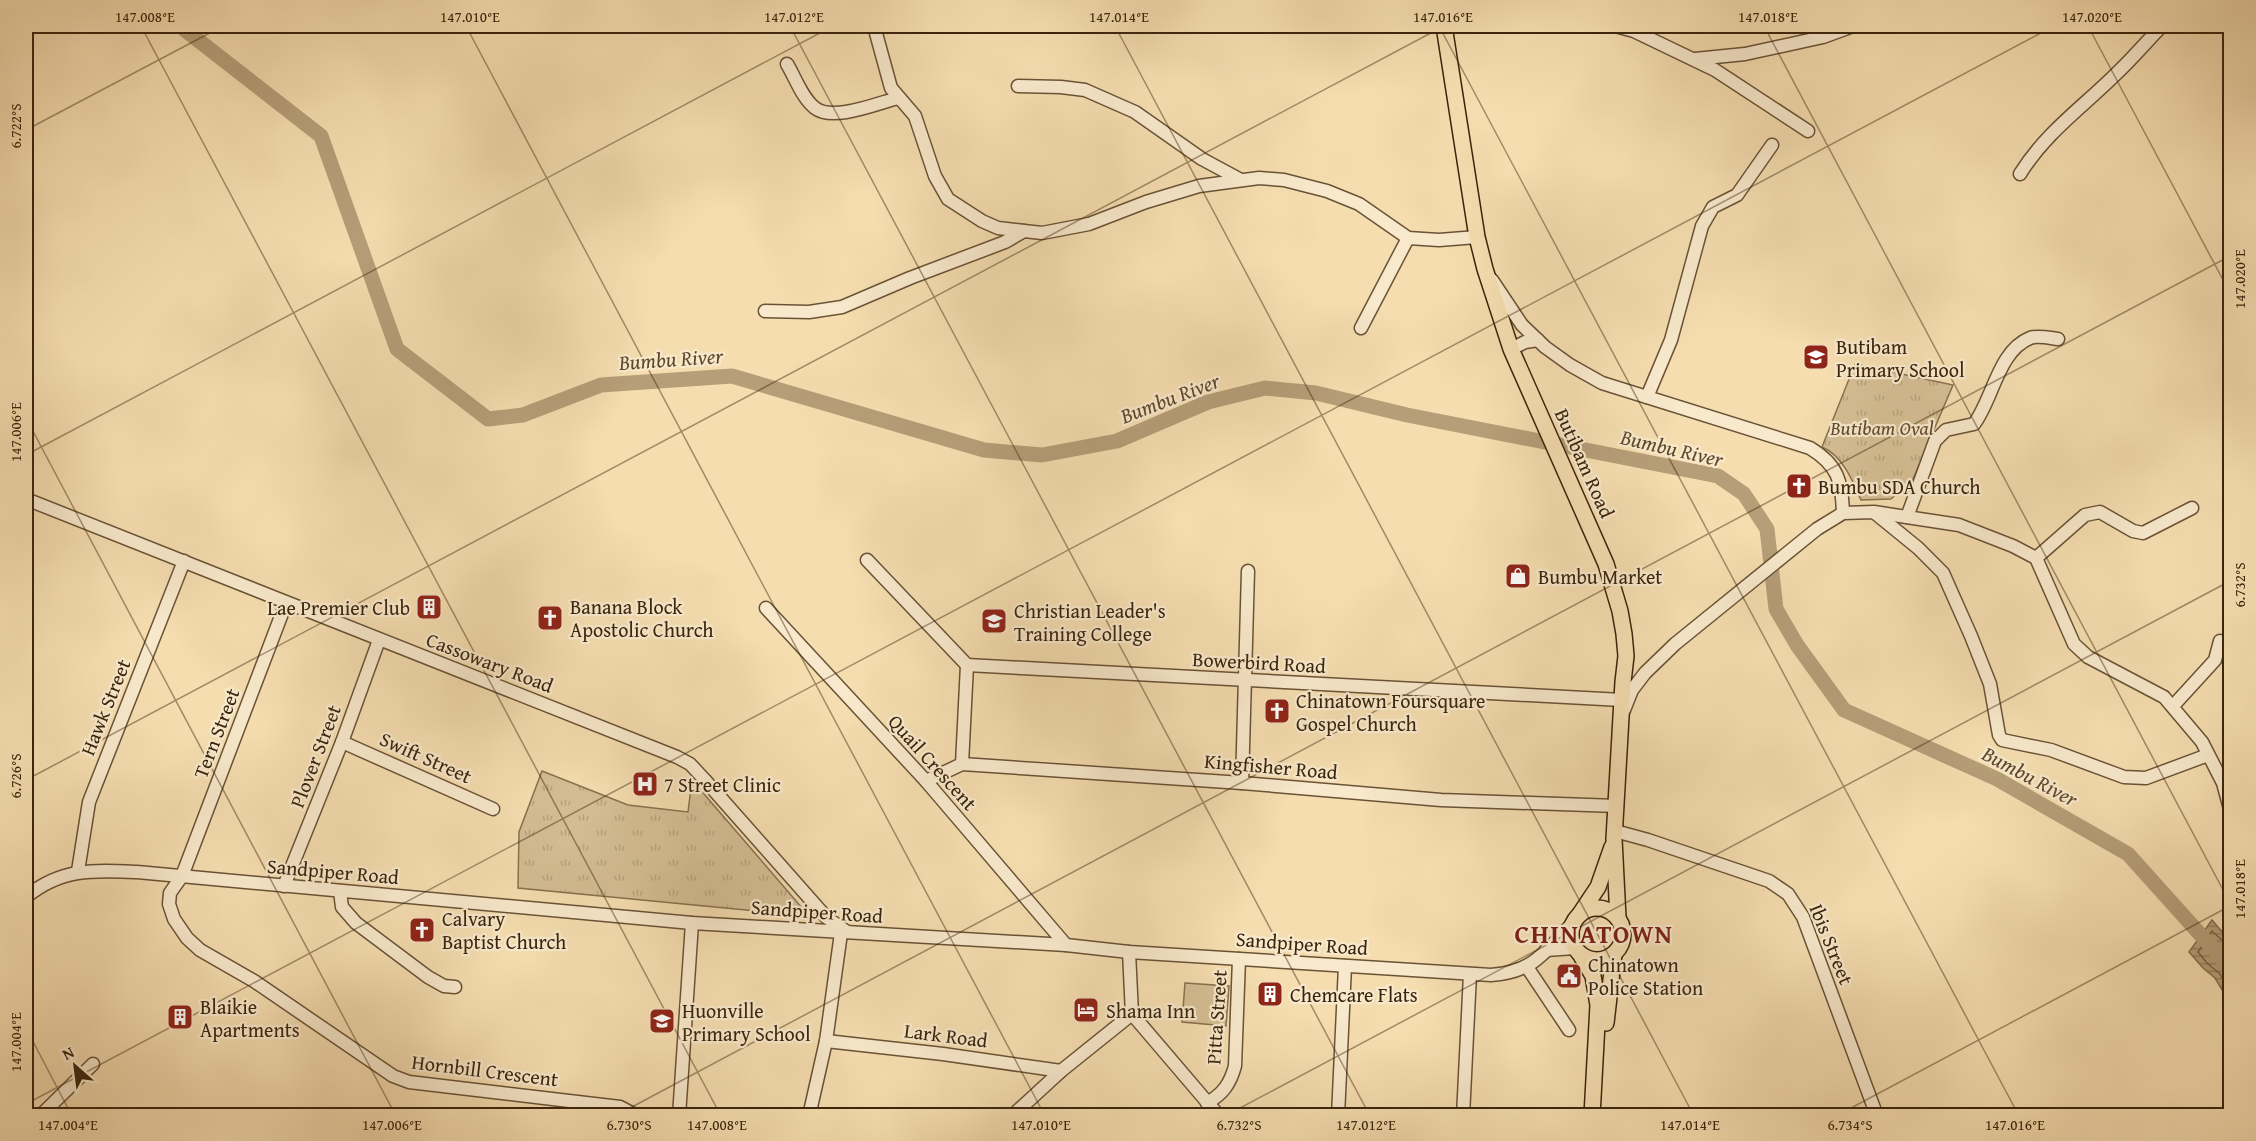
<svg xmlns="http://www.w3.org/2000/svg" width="2256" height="1141" viewBox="0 0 2256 1141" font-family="'Gentium Book Plus',serif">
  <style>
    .grass { fill: url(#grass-tufts); stroke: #887150; stroke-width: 1.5 }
    .garden { fill: #d5be94; stroke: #887150; stroke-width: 1.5 }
    .water { fill: url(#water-rules); stroke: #856d4d; stroke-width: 1.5 }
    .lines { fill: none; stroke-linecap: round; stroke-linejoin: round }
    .shore { stroke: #786142; stroke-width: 1.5 }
    .river { stroke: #b69e78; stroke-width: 15 }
    .minor-casing { stroke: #6a5235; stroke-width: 15 }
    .major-casing { stroke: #3b240c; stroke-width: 18 }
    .minor { stroke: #f8e9cc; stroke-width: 12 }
    .major { stroke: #f5ddb0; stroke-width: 15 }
    .ticks { fill: none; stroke: #3b240c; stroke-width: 1.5; stroke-opacity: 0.45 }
    .labels { text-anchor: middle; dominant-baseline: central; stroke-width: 4.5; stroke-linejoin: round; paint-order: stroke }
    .poi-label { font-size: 20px; fill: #3b240c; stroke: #f8e9cc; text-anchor: start }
    .park-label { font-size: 20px; font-style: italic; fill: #624a2e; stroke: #f8e9cc }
    .street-label { font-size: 20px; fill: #3b240c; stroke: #f8e9cc }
    .water-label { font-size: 21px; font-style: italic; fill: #60492c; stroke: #f8e9cc }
    .district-label { font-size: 26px; font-weight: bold; letter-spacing: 1.5px; fill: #7a1f14; stroke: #f8e9cc }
    .neatline { fill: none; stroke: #3b240c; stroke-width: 2 }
    .ticks-label { font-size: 15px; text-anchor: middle; fill: #3b240c }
  </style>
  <defs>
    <pattern id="grass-tufts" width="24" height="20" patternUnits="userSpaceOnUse" patternTransform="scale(1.5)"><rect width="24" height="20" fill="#d5be94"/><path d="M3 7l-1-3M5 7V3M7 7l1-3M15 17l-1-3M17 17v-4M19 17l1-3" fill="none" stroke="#b8a37e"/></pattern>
    <pattern id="water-rules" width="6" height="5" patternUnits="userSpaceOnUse" patternTransform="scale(1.5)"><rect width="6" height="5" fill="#b69e78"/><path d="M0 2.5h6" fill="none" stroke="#958161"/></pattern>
  </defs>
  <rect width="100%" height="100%" fill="#f5ddb0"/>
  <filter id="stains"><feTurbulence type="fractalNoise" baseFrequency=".00333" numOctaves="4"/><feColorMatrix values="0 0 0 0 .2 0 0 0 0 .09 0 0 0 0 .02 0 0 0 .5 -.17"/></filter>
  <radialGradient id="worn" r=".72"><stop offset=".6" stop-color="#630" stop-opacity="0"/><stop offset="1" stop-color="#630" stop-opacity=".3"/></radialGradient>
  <g class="grass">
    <path d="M1855,364L1953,385L1913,479L1891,499L1861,500C1853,481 1842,455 1822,447Z"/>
    <polygon points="542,771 628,805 688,812 692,780 809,916 518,888 519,832"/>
  </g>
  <polygon class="garden" points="1185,983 1229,986 1226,1026 1182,1022"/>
  <polygon class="water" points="2212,920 2230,941 2230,1003 2215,978 2203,968 2189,952"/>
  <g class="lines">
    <g class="shore">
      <polyline points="2230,945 2225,943 2212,931 2198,952 2207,963 2220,974 2230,992"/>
      <polyline points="2230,952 2223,951 2213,944 2207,951 2226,970 2230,979"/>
    </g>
    <polyline class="river" points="180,26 321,136 397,349 488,419 523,415 601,385 732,376 984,450 1042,455 1117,441 1208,402 1265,388 1316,393 1407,415 1718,476 1744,494 1767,529 1776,609 1797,645 1844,710 1997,779 2128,854 2225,962 2230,971"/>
    <g class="minor-casing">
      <g id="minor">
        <polyline points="874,26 891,88 915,116 935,176 948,199 982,221 998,228 1024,231"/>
        <polyline points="1615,26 1634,31 1715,70 1808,131"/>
        <polyline points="1695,59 1745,54 1823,37 1853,26"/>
        <path d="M787,64C795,77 802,98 815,108C833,122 878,103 898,98"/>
        <polyline points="1018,86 1061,87 1085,90 1135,112 1202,159 1241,180"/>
        <path d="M2020,174C2046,132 2083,107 2117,73C2133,58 2147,41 2162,26"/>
        <path d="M1492,280L1522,325L1545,347L1570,365L1602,383L1810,448C1838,465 1842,481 1843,513"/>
        <polyline points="765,311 809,312 842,307 910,278 1005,242 1024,231 1042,233 1089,224 1146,202 1199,186 1259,178 1284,180 1327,191 1359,204 1408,238 1439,240 1477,237"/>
        <polyline points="1361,328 1408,238"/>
        <polyline points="1511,349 1525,342 1538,340"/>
        <polyline points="1647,397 1671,340 1702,226 1713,207 1737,195 1772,145"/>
        <polyline points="26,499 677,757 690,764 704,779 826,917 847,932"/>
        <polyline points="1875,513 1918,548 1943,573 1971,636 1990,684 1999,735 2002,740 2051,750 2124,777 2146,778 2208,755"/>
        <path d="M1907,517L1935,441L1946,430L1974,424C1993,399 1998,351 2030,338C2037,335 2050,338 2058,339"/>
        <polyline points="2036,558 2085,515 2100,512 2133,531 2143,533 2192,508"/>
        <polyline points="867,560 967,665 1622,700"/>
        <polyline points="286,603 182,876 170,893 169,904 174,919 187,938 200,950 254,981 393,1076 409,1082 620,1107 637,1116"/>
        <polyline points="766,608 926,781 1066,945"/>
        <polyline points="2173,706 2215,660 2220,641"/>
        <polyline points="1624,710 1632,690 1645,673 1675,644 1817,529 1843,513 1874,512 1959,525 2013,546 2036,558 2074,644 2088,657 2164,697 2202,742 2223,783 2230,809"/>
        <polyline points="342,742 493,809"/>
        <polyline points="962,764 967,665"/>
        <polyline points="926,781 962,764 1242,783 1441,800 1617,806"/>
        <polyline points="1242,783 1248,571"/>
        <polyline points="1615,831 1648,840 1769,881 1788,894 1803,917 1877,1116"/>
        <polyline points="78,871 89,802 184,561"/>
        <polyline points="284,886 342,742 379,640"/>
        <polyline points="340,891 342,907 356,923 428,977 444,986 455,987"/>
        <path d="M26,897C61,868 94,870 137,872L692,923L1066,945L1129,952L1491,975C1533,972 1544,953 1572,924"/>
        <polyline points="1546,950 1575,948"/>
        <polyline points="1129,952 1132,1014 1219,1116"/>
        <polyline points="1527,967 1569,1030"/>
        <polyline points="826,1041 943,1054 1061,1071"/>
        <path d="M1207,1103C1223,1094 1230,1084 1235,1066L1239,959"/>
        <polyline points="40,1116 93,1064"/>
        <polyline points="679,1116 692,923"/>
        <polyline points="809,1116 826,1041 841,933"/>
        <polyline points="1012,1116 1061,1071 1132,1014"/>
        <polyline points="1338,1116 1345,966"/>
        <polyline points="1463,1116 1470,974"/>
      </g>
    </g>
    <g class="major-casing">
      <g id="major">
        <polyline points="1444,26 1477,237 1485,269 1511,349 1606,564 1620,611 1624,634 1626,656 1623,682 1614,839 1618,918"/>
        <circle cx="1597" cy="934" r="26"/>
        <polyline points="1580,914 1598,887 1612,847"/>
        <polyline points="1580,954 1593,976 1598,1005 1592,1116"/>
        <polyline points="1606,1023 1614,954"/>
      </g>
    </g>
    <use href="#minor" class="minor"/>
    <use href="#major" class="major"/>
  </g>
  <path class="ticks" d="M141,26L721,1116M466,26L1045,1116M790,26L1370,1116M1115,26L1694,1116M1439,26L2019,1116M1764,26L2230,903M2088,26L2230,293M26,130L223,26M26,418L396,1116M26,455L833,26M26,780L1444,26M26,1028L72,1116M26,1104L2054,26M615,1116L2230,256M1225,1116L2230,581M1836,1116L2230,906"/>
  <defs>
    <g id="school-square" transform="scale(1.35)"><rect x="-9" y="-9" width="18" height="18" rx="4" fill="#8f2418" stroke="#f8e9cc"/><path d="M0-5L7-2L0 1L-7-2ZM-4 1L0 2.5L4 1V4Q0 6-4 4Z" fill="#fff"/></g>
    <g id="church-square" transform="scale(1.35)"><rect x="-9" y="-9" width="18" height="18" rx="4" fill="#8f2418" stroke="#f8e9cc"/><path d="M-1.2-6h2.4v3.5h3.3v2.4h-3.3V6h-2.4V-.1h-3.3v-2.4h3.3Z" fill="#fff"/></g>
    <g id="shop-square" transform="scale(1.35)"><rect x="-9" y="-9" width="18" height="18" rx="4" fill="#8f2418" stroke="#f8e9cc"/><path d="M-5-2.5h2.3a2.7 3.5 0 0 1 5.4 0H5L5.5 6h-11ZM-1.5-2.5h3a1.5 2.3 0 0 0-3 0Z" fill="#fff"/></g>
    <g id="building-square" transform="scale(1.35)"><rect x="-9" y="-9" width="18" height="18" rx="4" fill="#8f2418" stroke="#f8e9cc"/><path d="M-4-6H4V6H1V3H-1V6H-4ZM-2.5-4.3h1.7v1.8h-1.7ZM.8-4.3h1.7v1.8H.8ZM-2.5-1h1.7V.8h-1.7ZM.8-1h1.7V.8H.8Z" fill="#fff"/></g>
    <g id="university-square" transform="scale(1.35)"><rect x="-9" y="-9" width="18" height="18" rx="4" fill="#8f2418" stroke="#f8e9cc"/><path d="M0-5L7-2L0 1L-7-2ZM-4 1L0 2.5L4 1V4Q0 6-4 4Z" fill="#fff"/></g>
    <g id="hospital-square" transform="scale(1.35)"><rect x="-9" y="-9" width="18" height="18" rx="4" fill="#8f2418" stroke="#f8e9cc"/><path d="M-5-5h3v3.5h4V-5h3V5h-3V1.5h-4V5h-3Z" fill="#fff"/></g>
    <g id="civic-square" transform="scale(1.35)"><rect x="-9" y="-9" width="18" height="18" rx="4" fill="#8f2418" stroke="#f8e9cc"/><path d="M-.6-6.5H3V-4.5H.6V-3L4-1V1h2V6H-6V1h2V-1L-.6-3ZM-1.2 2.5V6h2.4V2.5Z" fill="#fff"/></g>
    <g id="hotel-square" transform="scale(1.35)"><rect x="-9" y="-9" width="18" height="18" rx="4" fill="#8f2418" stroke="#f8e9cc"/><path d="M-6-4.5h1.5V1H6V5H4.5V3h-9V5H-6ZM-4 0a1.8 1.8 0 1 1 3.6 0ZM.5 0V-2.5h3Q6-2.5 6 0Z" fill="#fff"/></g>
  </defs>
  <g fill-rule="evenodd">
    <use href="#school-square" x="1816" y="357"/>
    <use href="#church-square" x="1799" y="486"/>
    <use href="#shop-square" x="1518" y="576"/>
    <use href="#building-square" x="429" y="607"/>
    <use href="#church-square" x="550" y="618"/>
    <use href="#university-square" x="994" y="621"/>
    <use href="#church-square" x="1277" y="711"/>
    <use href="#hospital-square" x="645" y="784"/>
    <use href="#church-square" x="422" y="930"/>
    <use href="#civic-square" x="1569" y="976"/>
    <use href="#building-square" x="1270" y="994"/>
    <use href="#hotel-square" x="1086" y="1010"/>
    <use href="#building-square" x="180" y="1017"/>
    <use href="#school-square" x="662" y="1021"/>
  </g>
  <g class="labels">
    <g class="poi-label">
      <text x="1836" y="346">Butibam<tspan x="1836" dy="23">Primary School</tspan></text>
      <text x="1818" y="486">Bumbu SDA Church</text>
      <text x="1538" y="576">Bumbu Market</text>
      <text x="570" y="606">Banana Block<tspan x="570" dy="23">Apostolic Church</tspan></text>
      <text x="410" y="607" text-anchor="end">Lae Premier Club</text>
      <text x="1014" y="610">Christian Leader's<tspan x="1014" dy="23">Training College</tspan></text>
      <text x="1296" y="700">Chinatown Foursquare<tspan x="1296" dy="23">Gospel Church</tspan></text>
      <text x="664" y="784">7 Street Clinic</text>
      <text x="442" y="918">Calvary<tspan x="442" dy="23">Baptist Church</tspan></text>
      <text x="1588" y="964">Chinatown<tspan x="1588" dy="23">Police Station</tspan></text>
      <text x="1290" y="994">Chemcare Flats</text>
      <text x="200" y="1006">Blaikie<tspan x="200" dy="23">Apartments</tspan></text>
      <text x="682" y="1010">Huonville<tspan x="682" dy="23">Primary School</tspan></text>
      <text x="1106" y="1010">Shama Inn</text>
    </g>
    <g class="park-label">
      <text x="1882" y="427">Butibam Oval</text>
    </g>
    <g class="street-label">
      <text transform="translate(1585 463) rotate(66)">Butibam Road</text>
      <text transform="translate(490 662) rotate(21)">Cassowary Road</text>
      <text transform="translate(1259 662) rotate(3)">Bowerbird Road</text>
      <text transform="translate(105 707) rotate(-68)">Hawk Street</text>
      <text transform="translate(216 733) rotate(-69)">Tern Street</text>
      <text transform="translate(315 756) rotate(-69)">Plover Street</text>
      <text transform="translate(426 757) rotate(24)">Swift Street</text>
      <text transform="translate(933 762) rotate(48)">Quail Crescent</text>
      <text transform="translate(1271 766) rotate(5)">Kingfisher Road</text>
      <text transform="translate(333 871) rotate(5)">Sandpiper Road</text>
      <text transform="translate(817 911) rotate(4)">Sandpiper Road</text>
      <text transform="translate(1302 943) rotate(4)">Sandpiper Road</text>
      <text transform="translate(1832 944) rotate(68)">Ibis Street</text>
      <text transform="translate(1216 1017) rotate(-86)">Pitta Street</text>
      <text transform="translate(946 1035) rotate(7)">Lark Road</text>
      <text transform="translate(485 1070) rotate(7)">Hornbill Crescent</text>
    </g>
    <g class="water-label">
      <text transform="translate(671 359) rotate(-4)">Bumbu River</text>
      <text transform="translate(1170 398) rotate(-21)">Bumbu River</text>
      <text transform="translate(1672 448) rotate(13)">Bumbu River</text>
      <text transform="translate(2030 776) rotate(28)">Bumbu River</text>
    </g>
    <g class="district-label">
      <text x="1594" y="933">CHINATOWN</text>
    </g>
  </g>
  <rect width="2256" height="1141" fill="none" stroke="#f5ddb0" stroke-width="66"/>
  <g transform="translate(75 1066) rotate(332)" stroke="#f8e9cc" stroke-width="4.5" paint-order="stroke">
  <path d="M0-4.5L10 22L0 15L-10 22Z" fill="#3b240c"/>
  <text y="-9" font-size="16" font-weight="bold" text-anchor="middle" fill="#3b240c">N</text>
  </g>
  <rect x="33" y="33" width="2190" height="1075" class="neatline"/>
  <g class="ticks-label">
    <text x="145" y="22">147.008°E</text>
    <text x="470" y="22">147.010°E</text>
    <text x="794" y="22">147.012°E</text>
    <text x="1119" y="22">147.014°E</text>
    <text x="1443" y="22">147.016°E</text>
    <text x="1768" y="22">147.018°E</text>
    <text x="2092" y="22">147.020°E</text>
    <text transform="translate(16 126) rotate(-90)" y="5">6.722°S</text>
    <text transform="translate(2240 279) rotate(-90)" y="5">147.020°E</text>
    <text transform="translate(16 432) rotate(-90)" y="5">147.006°E</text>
    <text transform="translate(2240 585) rotate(-90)" y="5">6.732°S</text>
    <text transform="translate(16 776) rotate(-90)" y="5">6.726°S</text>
    <text transform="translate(2240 889) rotate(-90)" y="5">147.018°E</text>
    <text transform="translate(16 1042) rotate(-90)" y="5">147.004°E</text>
    <text x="68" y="1130">147.004°E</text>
    <text x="392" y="1130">147.006°E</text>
    <text x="629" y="1130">6.730°S</text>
    <text x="717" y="1130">147.008°E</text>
    <text x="1041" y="1130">147.010°E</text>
    <text x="1239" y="1130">6.732°S</text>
    <text x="1366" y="1130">147.012°E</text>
    <text x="1690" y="1130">147.014°E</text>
    <text x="1850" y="1130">6.734°S</text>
    <text x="2015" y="1130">147.016°E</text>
  </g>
  <rect width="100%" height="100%" filter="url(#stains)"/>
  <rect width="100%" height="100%" fill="url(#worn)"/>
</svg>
